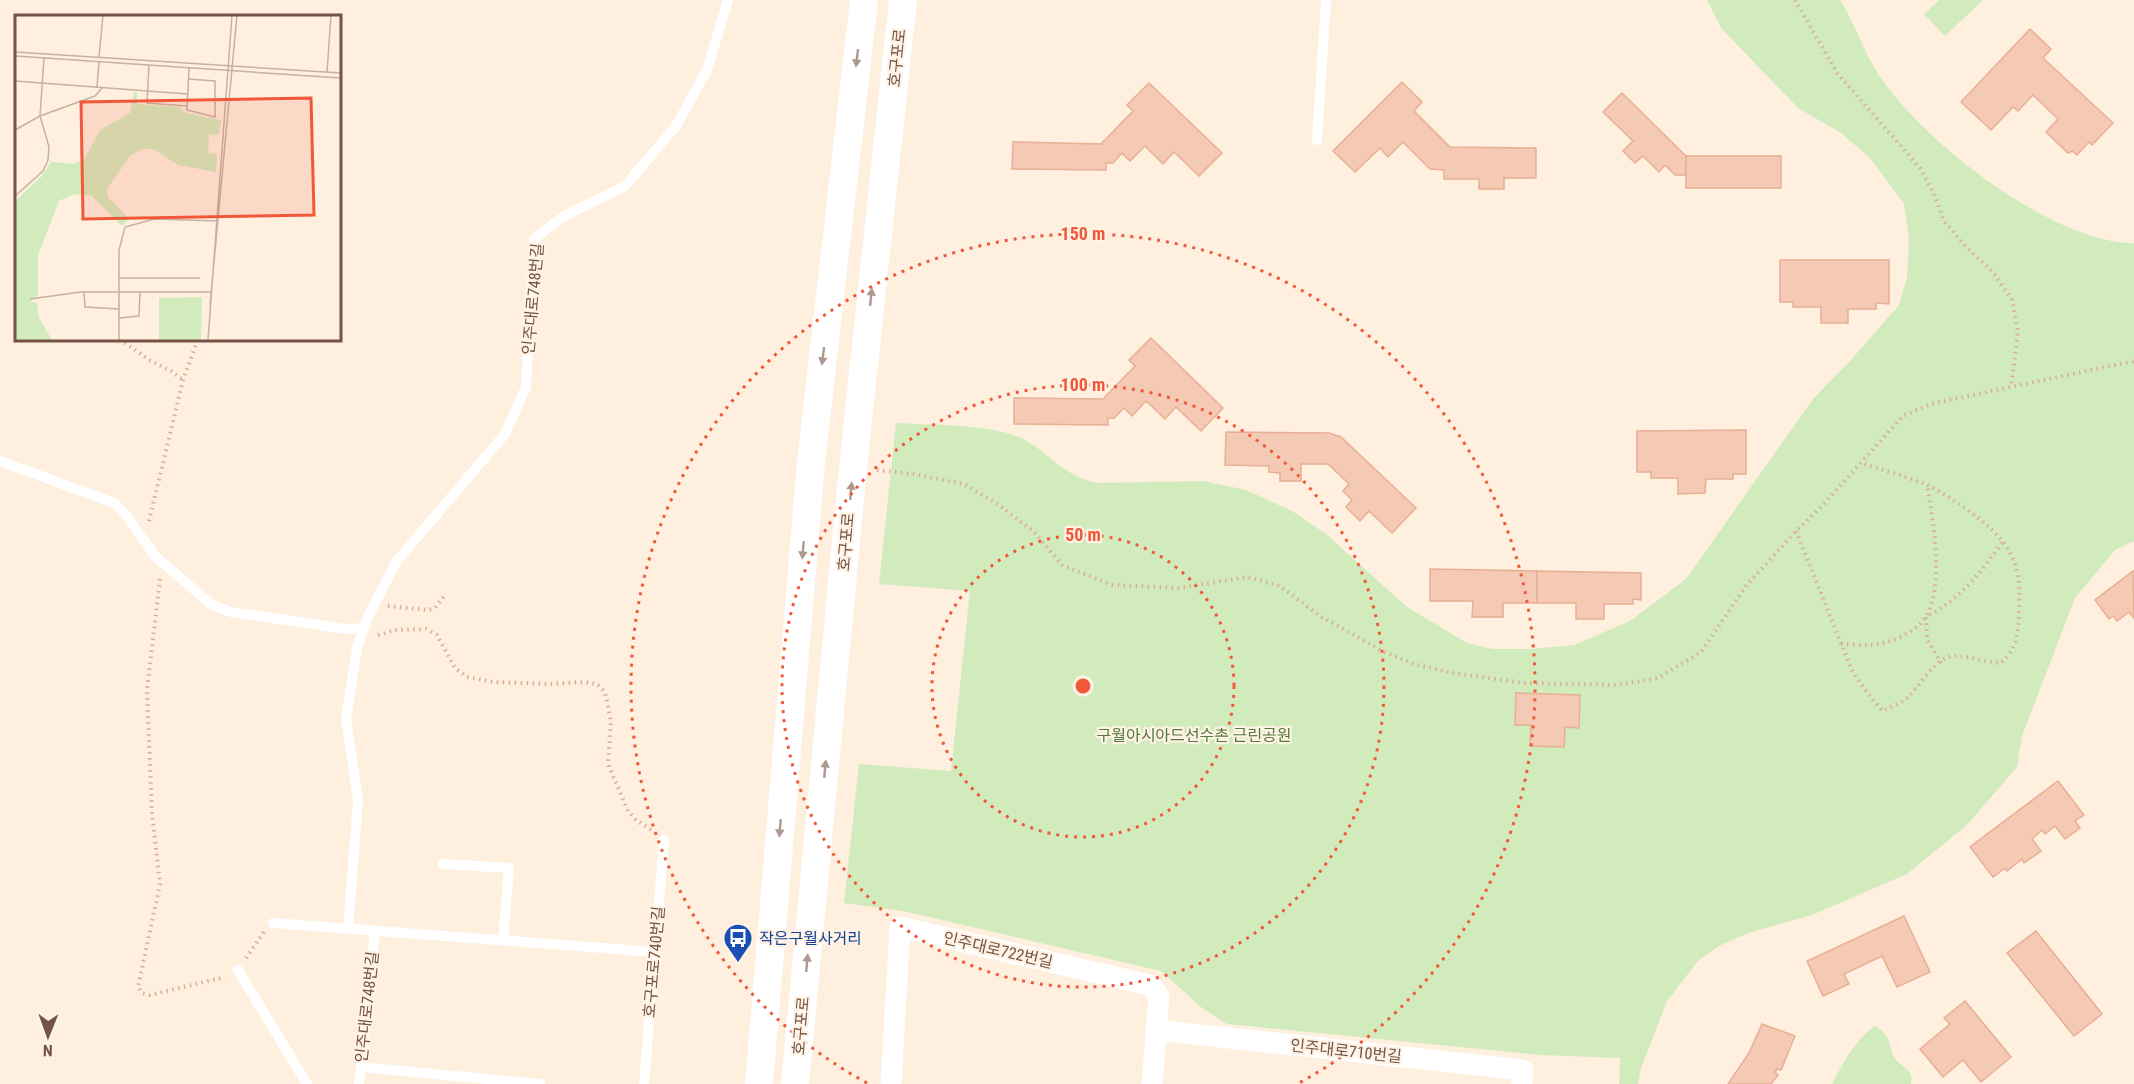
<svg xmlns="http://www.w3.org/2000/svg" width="2134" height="1084" viewBox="0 0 2134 1084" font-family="'Roboto Condensed','Noto Sans KR',sans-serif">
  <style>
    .green { fill: #d2ebbc }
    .building { fill: #f5cab4; stroke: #e8af93; stroke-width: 1.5 }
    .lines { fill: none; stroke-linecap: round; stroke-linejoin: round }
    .path { stroke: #d9ad97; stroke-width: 4; stroke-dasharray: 1.5 4.5; stroke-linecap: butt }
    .service { stroke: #fff; stroke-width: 10 }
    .minor { stroke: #fff; stroke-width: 21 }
    .secondary { stroke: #fff; stroke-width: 28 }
    .oneway { fill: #ac988f }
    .ring { fill: none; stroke: #f1583a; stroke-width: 3; stroke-dasharray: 3 6 }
    .labels { text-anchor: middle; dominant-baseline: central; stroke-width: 4.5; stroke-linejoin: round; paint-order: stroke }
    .street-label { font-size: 16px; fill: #755345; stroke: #fff3e5 }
    .park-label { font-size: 16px; fill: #537b3c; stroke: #fff3e5 }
    .transit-label { font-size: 16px; fill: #164399; stroke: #fff3e5; text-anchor: start }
    .inset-road { fill: none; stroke: #c7b1a1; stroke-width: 1.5 }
    .view { fill: #f1583a; fill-opacity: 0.15; stroke: #f1583a; stroke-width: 3 }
    .inset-edge { fill: none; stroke: #755345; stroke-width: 3 }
    .centre { fill: #f1583a; stroke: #fff3e5; stroke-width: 3 }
    .ring-label { font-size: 18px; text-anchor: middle; font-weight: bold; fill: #f1583a; stroke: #fff3e5; stroke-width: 4.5; stroke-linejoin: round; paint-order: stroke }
  </style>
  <rect width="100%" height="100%" fill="#feefde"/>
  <g class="green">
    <path d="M1707,0H1840C1854,22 1862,47 1875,69C1917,138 2051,243 2134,243V541L2115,550L2075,598L2022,736L2017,767L1967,825L1907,874L1812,915L1748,933L1719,946L1698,961L1667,1001L1640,1071L1638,1084H1619L1620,1058L1540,1055L1227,1024L1202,1008L1161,971L903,911L844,903L859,764L951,771L970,591L879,584L896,423C929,425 995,424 1023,439C1052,454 1061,475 1097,483L1203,481L1246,490L1292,511L1326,534L1407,607L1467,643L1492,649H1530L1574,645L1630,621L1686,579L1813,399L1851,360L1899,305L1907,277L1909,238L1904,204L1870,158L1841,133L1798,108L1721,28Z"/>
    <polygon points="1939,0 1983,0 1945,36 1924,14"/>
    <path d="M1875,1026C1894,1038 1886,1044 1895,1058C1902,1069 1915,1069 1911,1084H1832C1844,1062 1854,1041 1875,1026Z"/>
  </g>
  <g class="building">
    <polygon points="2030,29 2051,49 2043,58 2113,123 2092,145 2089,142 2077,155 2072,151 2068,153 2046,132 2058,119 2033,95 2018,111 2013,107 1991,130 1961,102"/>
    <polygon points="1402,82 1422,102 1414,111 1450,147 1536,148 1536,178 1504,178 1504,189 1479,189 1479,179 1444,179 1444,170 1430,169 1403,142 1388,157 1380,148 1355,172 1333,151"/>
    <polygon points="1149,83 1222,153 1199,176 1174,152 1163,164 1145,146 1130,161 1122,153 1113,163 1106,163 1106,170 1012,169 1013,142 1101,144 1133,111 1127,105"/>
    <polygon points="1622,93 1686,156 1686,175 1675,175 1665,165 1659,172 1643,156 1635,163 1623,151 1633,141 1603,112"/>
    <rect x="1686" y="156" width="95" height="32"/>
    <polygon points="1780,260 1889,260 1889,304 1876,303 1876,309 1848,309 1848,323 1821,323 1821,307 1793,307 1793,302 1780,302"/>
    <polygon points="1151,338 1223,408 1201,431 1176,407 1165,419 1146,401 1132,416 1124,408 1114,418 1108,418 1108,425 1014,424 1014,398 1103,399 1135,366 1129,360"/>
    <polygon points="1746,430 1746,474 1733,474 1733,479 1706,479 1705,493 1678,494 1678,478 1651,478 1651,472 1637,472 1637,431"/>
    <polygon points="1226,432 1329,433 1341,437 1416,508 1392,533 1369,511 1360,521 1346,507 1352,500 1343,491 1349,484 1328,464 1301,464 1301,481 1280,481 1280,473 1269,472 1269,466 1225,465"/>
    <polygon points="1430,569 1537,571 1537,603 1503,603 1503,617 1472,617 1473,601 1430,601"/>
    <polygon points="1537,571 1641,573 1641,600 1633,599 1633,604 1604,604 1604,619 1576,619 1576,603 1537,603"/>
    <polygon points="2133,571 2134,618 2129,612 2117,621 2113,616 2109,619 2095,600"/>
    <polygon points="1516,693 1580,695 1579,728 1565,727 1564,747 1530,746 1531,725 1515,725"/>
    <polygon points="2058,781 2084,815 2075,821 2080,828 2065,839 2055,826 2045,834 2042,830 2032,839 2041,851 2024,863 2022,859 2007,871 2005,868 1993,877 1970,847"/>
    <polygon points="1904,916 1930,972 1897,987 1882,956 1844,974 1849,984 1823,996 1807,961"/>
    <polygon points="2036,931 2102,1014 2074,1036 2007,953"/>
    <polygon points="1965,1001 2011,1057 1981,1082 1963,1060 1943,1077 1920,1049 1950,1024 1944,1018"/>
    <polygon points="1762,1024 1795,1036 1781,1070 1777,1069 1775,1072 1778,1075 1771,1084 1728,1084 1749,1053"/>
  </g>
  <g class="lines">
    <g class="path">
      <polyline points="1795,0 1837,73 1920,168 1934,194 1944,221 1967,248 1993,272 2012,300 2018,333 2011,387"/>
      <polyline points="120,339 149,360 171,371 183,380"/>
      <polyline points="877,470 913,474 964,484 999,505 1034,532 1062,565 1112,585 1179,588 1248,577 1280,586 1320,616 1384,652 1414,664 1453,673 1524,683 1617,685 1658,678 1701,652 1746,586 1796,531 1822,506 1903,416 1930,404 2134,361"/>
      <polyline points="149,521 183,380 198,339"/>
      <path d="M1796,531L1853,673L1873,700L1883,711C1891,707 1901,703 1908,697C1921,685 1931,663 1949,657C1961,653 1987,663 2001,663C2019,646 2018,632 2019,608C2023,558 2005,537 1966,509C1954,500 1940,491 1927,485C1906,476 1882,470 1861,463"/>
      <polyline points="160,579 147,690 152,813 160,884 138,987 142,993 150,995 225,977"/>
      <polyline points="388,606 427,610 435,608 444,596"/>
      <polyline points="378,635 395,630 426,629 437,635 455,668 467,677 494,682 550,684 585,682 597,684 605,692 611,721 608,764 628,811 636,820 653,831"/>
      <path d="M1841,644C1850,644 1860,646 1869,645C1887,645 1915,633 1925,618C1945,588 1933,519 1927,485"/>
      <path d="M1941,663L1927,639L1926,617C1960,599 1981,573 2003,541"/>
      <polyline points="246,958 264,932"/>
    </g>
    <g class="service">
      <polyline points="1317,140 1326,0"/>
      <polyline points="0,461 114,503 127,516 155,556 212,605 231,612 347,629 364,628"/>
      <polyline points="443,864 509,868 503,940"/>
      <polyline points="273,923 655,952"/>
      <polyline points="348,929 358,800 346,719 357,648 368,617 396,562 505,434 526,387 534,239 564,216 625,186 676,126 707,70 728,0"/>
      <polyline points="238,970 307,1084"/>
      <polyline points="361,1067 540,1084"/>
      <polyline points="359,1084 375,931"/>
      <polyline points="644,1084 664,840"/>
    </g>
    <g class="minor">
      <polyline points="1156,1030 1523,1070 1522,1084"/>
      <polyline points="891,1084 900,927 1150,985 1159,996 1152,1084"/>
    </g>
    <g class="secondary">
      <polyline points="759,1084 811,462 864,0"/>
      <polyline points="795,1084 853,467 903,0"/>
    </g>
  </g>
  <defs><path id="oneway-solid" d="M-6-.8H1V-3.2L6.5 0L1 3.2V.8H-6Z" transform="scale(1.5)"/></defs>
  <g class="oneway">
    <use href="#oneway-solid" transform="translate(857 58) rotate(97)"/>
    <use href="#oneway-solid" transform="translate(871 297) rotate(-84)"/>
    <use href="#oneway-solid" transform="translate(823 356) rotate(97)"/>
    <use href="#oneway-solid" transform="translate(851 491) rotate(-85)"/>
    <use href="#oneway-solid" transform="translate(803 550) rotate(95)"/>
    <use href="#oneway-solid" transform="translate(825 769) rotate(-85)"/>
    <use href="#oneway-solid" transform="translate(780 828) rotate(95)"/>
    <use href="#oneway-solid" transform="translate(807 963) rotate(-85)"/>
  </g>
  <g class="ring">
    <circle cx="1083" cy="686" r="151"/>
    <circle cx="1083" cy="686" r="301"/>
    <path d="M867 1083A452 452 0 1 1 1299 1083"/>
  </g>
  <defs>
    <g id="bus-pin" transform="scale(1.5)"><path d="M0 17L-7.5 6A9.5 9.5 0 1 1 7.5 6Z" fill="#1a4fb4" stroke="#fff3e5"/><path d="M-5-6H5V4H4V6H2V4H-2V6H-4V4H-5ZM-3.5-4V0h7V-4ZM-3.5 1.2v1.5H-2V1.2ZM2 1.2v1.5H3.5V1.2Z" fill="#fff"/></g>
  </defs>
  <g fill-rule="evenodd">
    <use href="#bus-pin" x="738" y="938"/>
  </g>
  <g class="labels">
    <g class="street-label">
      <text transform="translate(897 58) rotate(-84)">호구포로</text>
      <text transform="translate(533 299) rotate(-85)">인주대로748번길</text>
      <text transform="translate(846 542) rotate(-85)">호구포로</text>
      <text transform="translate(998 950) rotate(13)">인주대로722번길</text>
      <text transform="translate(654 962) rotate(-85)">호구포로740번길</text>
      <text transform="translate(367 1007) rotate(-84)">인주대로748번길</text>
      <text transform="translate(801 1026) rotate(-85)">호구포로</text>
      <text transform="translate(1346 1051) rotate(6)">인주대로710번길</text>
    </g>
    <g class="park-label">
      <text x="1194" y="735">구월아시아드선수촌 근린공원</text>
    </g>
    <g class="transit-label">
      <text x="759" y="938">작은구월사거리</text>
    </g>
  </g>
  <g transform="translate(15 15)">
    <rect width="326" height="326" fill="#feefde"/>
    <path d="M119,77H122V89L164,92L171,98L206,105L204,120L194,119L193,138L202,139L201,157L163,150L139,134H127L115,141L92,174L93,182L114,204L107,211L77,181L59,179L44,186L23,240V279L16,286L22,288L24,303L37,325H0V186L27,161L36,147L57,149L69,145L85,115L115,98ZM187,282L186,325H144V283Z" fill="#d2ebbc"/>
    <path class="inset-road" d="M0,37L326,58M0,41L326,63M84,42L88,0M134,50L132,88L172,91M312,57L316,0M173,64L200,66V102L172,95L174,53M0,66L172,79M82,72L84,47M0,115L25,101L80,81L88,72M0,181L28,156L33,145L34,132L25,101L29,43M104,263H185M69,277L70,292L104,294M15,284L66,277H196M195,290L222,0M104,303L124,301L125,277M104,325V235L110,212L139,204L203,206M193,325L217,0"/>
    <path class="view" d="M296,83L299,200L68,204L66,87Z"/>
    <rect width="326" height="326" class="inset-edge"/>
  </g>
  <circle cx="1083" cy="686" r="9" class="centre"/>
  <g class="ring-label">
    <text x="1083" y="240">150 m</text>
    <text x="1083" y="391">100 m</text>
    <text x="1083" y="541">50 m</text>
  </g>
  <g transform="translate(48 1036) rotate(181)" stroke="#fff3e5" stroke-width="4.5" paint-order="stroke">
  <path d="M0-4.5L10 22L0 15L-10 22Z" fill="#755345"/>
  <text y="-9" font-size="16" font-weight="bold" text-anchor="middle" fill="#755345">N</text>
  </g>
</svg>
